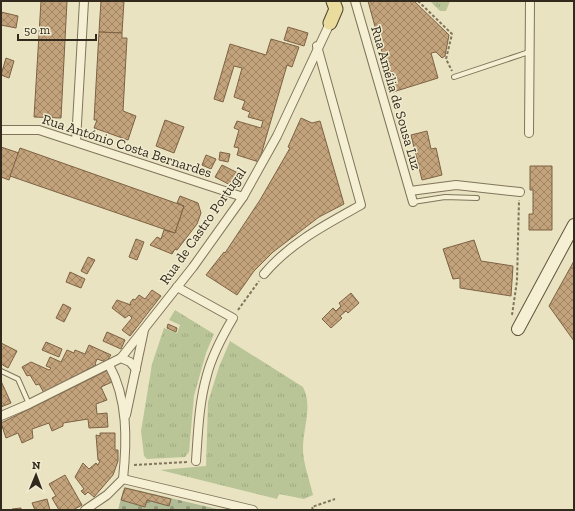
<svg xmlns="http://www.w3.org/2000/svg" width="575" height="511" viewBox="0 0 575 511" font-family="'Zilla Slab',serif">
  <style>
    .grass { fill: url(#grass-tufts) }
    .cemetery { fill: url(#cemetery-stones) }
    .building { fill: url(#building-cross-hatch); stroke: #7d6243 }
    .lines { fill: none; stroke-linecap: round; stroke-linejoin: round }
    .lane-casing { stroke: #80745b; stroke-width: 6 }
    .street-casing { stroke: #80745b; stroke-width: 10 }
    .secondary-casing { stroke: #62553e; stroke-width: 14 }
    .primary-casing { stroke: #4e422f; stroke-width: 15 }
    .path { stroke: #80745b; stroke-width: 2; stroke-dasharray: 3 2; stroke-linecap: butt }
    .lane { stroke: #f5efd3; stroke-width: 4 }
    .street { stroke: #f5efd3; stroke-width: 8 }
    .secondary { stroke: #f5efd3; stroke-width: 12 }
    .primary { stroke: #e9dc9c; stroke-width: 13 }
    .labels { text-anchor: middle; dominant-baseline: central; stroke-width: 3; stroke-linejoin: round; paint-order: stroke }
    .street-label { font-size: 14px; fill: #322a1d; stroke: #f1ecd0 }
  </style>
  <defs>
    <pattern id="grass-tufts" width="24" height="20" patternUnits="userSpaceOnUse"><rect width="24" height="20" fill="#b9c597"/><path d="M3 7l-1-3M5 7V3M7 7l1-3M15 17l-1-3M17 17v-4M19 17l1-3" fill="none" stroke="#a0a982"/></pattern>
    <pattern id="cemetery-stones" width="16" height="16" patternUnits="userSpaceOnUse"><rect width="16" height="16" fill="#b1bb95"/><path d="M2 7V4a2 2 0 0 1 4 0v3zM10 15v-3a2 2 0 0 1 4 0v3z" fill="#919879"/></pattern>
    <pattern id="building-cross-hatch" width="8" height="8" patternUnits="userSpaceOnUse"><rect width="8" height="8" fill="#c3a37b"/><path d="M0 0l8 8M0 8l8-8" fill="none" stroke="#9f8564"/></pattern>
  </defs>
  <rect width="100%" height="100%" fill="#e9e3c1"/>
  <g class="grass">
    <polygon points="430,1 450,1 446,11 440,11"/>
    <polygon points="175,310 214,334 206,353 194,396 189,452 185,457 147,459 144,456 141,431 146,401 152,364 164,328 177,333 180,325 169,320"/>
    <path d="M230,341L303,387C313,407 303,427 303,449C303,463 310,481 313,495L304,499L279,494L277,499L160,470L206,466L208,402L219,367Z"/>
  </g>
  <polygon class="cemetery" points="124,487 221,510 118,510"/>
  <g class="building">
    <polygon points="41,1 67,1 61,118 34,117"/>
    <polygon points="101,1 124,1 122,33 99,32"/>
    <polygon points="368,1 414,1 449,35 445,56 442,58 436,52 431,53 438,78 393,92"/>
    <polygon points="1,12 18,16 16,28 1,25"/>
    <polygon points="288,27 308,33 304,46 284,40"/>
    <polygon points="99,32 122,33 122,38 127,38 123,111 136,116 128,140 94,128 97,120 94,120"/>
    <polygon points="271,39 299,47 292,67 287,65 259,162 237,155 239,148 234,147 239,130 234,128 237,121 261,128 263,121 248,117 250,112 242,109 245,101 234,97 242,68 234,66 223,102 214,99 230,44 266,55"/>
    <polygon points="6,58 14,61 9,78 1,75"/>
    <polygon points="301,118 312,123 320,121 344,204 319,217 273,252 254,271 237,295 206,275 224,252 225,253 260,200 290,148 288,147"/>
    <polygon points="165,120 184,127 174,153 156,146"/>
    <polygon points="427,131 431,149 436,148 442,175 422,180 411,135"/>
    <polygon points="1,147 19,153 9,180 1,177"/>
    <polygon points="20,148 184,206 175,233 10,176"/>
    <polygon points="220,152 230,154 228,162 219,160"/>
    <polygon points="206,155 216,159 211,169 202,165"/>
    <polygon points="222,165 240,174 234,187 215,177"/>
    <polygon points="530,166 552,166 552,230 529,230 529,214 533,214 533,190 530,190"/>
    <polygon points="180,196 198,203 201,213 197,224 177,250 175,249 172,254 150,245 157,237 161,239 164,230 175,233 184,206 177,203"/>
    <polygon points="136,239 144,242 137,260 129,257"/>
    <polygon points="474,240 481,261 513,266 511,296 460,288 460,278 453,279 443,249"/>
    <polygon points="88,257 95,260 87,274 81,271"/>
    <polygon points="574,261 574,341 549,306"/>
    <polygon points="70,272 85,279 81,288 66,282"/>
    <polygon points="152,290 161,296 130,336 122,330 132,318 129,315 125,318 112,308 117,300 131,305 130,303 133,299 135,300 139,295 145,299"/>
    <polygon points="351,293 359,303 348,313 346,311 340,316 342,318 331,328 322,319 333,308 336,311 341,306 339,303"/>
    <polygon points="63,304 71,308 64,322 56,318"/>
    <polygon points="168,324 177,328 176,332 167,328"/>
    <polygon points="107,332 125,340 121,349 103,341"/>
    <polygon points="46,342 62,349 59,357 42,350"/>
    <polygon points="1,343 17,351 8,368 1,364"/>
    <polygon points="89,345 111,355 106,362 97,359 95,364 96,365 44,393 39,384 36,385 30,375 27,376 22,367 31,362 49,370 51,368 46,366 50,357 61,362 67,350 74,353 75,350 85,354"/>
    <polygon points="108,370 112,382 101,387 107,400 96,404 97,414 107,413 108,427 89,428 88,419 63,423 63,426 52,431 49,423 32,429 33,438 22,443 18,433 6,438 1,423"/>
    <polygon points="1,381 11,403 1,407"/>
    <polygon points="100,433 115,433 115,450 118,450 118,461 113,475 94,497 88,492 85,495 81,491 84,489 75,477 83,463 89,469 96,463 98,465 100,461 98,460 96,435 100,436"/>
    <polygon points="65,475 82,505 73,510 59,510 52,498 56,496 49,484"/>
    <polygon points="125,488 171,499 169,506 147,500 145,507 121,500"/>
    <polygon points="47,499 50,510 35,510 32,503"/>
    <polygon points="21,508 21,510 12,510 12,509"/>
  </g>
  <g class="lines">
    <g class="lane-casing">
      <g id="lane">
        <polyline points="454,77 529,52"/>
        <polyline points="413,202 445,197 477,198"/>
        <polyline points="1,371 18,379 29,404"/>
      </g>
    </g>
    <g class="street-casing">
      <g id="street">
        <polyline points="355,1 413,202"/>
        <polyline points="1,130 39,130 243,197"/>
        <polyline points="529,133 530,1"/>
        <polyline points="76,141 84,1"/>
        <polyline points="410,191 456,185 520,192"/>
        <path d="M264,274C290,243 325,225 361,205L317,46"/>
        <path d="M177,287L233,318C223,335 212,355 207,375C199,402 198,432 196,461"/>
        <polyline points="121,358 130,362 136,369"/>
        <path d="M109,365C128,399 127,441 123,479"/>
        <polyline points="126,415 144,330"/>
        <polyline points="1,416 29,404 121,358 193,267 243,197 277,136 330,23"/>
        <polyline points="123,479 253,510"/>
        <polyline points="85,510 107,495 123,479"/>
      </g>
    </g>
    <g class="secondary-casing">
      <polyline id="secondary" points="518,329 574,225"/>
    </g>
    <g class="primary-casing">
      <polyline id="primary" points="330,23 336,9 333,1"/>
    </g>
    <g class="path">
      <polyline points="418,1 452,34 446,59 452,71"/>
      <polyline points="238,310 259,281"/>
      <polyline points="512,315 517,281 519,200"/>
      <polyline points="134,465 187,462"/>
      <polyline points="313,510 312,507 335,499"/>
    </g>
    <use href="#lane" class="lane"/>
    <use href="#street" class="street"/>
    <use href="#secondary" class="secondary"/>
    <use href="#primary" class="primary"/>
  </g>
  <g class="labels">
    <g class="street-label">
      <text transform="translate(396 98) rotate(74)">Rua Amélia de Sousa Luz</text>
      <text transform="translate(127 146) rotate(18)">Rua António Costa Bernardes</text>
      <text transform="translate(203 226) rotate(-55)">Rua de Castro Portugal</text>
    </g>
  </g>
  <rect width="575" height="511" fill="none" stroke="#322a1d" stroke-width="4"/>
  <g transform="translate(36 475) rotate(1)" stroke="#f1ecd0" stroke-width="3" paint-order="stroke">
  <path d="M0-3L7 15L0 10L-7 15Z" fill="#322a1d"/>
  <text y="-6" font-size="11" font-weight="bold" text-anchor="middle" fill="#322a1d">N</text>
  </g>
  <path d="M18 34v6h78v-6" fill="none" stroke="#322a1d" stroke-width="2"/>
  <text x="24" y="34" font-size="12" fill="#322a1d" stroke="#f1ecd0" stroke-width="3" paint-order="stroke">50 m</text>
</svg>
